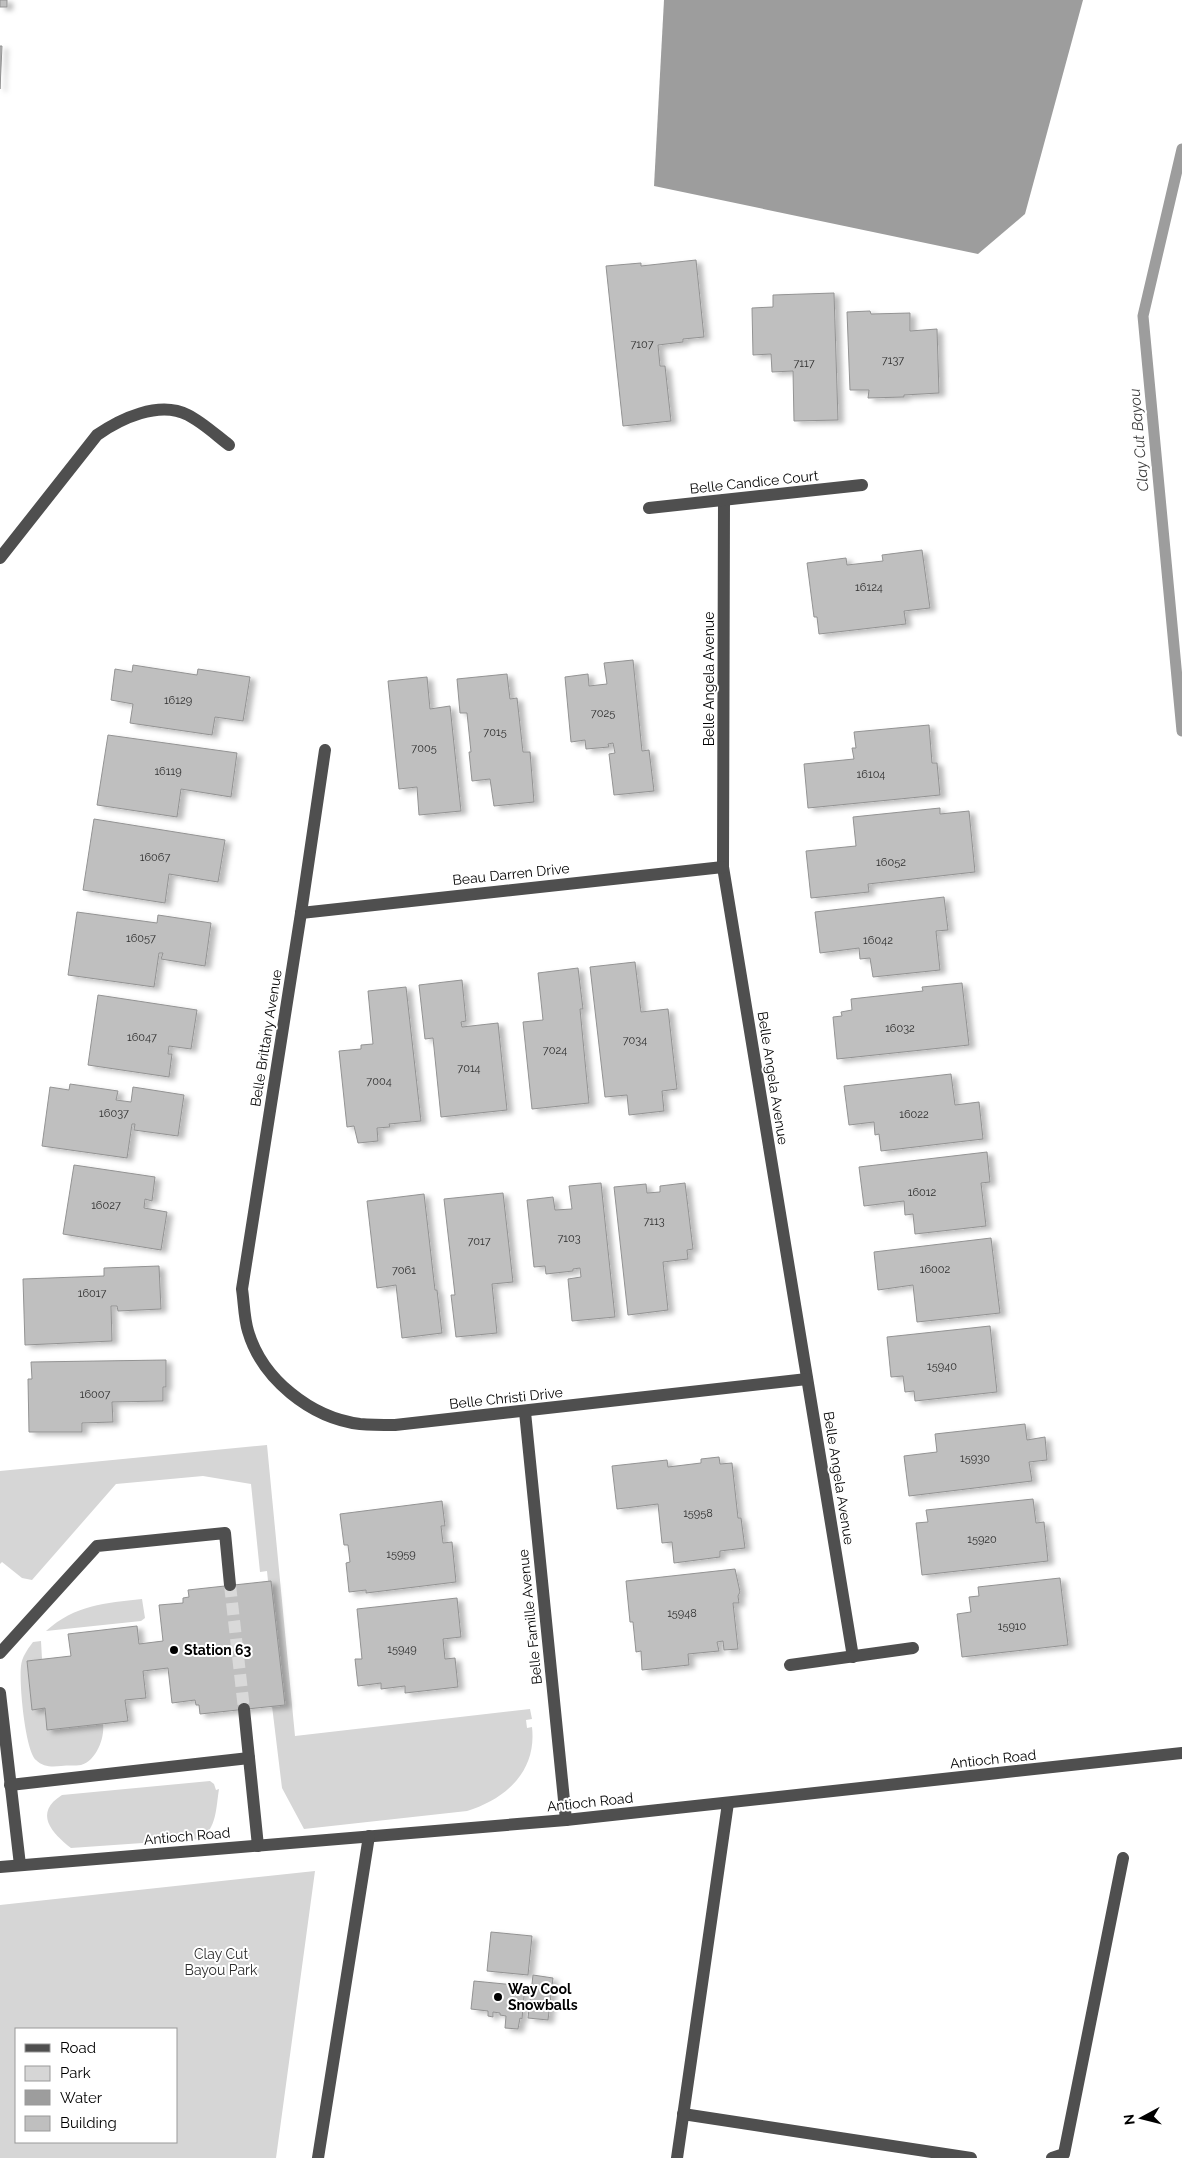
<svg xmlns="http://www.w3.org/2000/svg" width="1182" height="2158" viewBox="0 0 1182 2158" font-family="Raleway,sans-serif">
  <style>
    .green { fill: #d6d6d6; fill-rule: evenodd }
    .water { fill: #9d9d9d }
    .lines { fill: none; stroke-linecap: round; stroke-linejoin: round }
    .stream { stroke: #9d9d9d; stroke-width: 11 }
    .building { fill: #bfbfbf; stroke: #939393; filter: url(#shadow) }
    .minor-tunnel { stroke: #d9d9d9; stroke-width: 12; stroke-dasharray: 12 6; stroke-linecap: butt }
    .minor { stroke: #4f4f4f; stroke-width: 12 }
    .poi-dot { fill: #000; stroke: #fff; stroke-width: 2 }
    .labels { text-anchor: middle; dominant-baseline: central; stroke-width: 4; stroke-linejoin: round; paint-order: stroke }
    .number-label { font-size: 11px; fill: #303030 }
    .street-label { font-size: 14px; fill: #000; stroke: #fff }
    .poi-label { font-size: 14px; font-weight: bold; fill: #000; stroke: #fff; text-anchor: start }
    .park-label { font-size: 14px; fill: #2d2d2d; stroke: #fff }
    .water-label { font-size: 15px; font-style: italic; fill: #3e3e3e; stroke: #fff }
  </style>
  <defs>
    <filter id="shadow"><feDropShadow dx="5.5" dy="3" stdDeviation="2.5" flood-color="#0004"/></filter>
  </defs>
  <rect width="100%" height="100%" fill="#fff"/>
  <g class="green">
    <path d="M267,1445L295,1736L530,1709L532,1719L526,1720L527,1728L532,1727C537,1771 506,1799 467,1811L304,1829L282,1788L272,1706L285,1705L271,1581H268L267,1571L260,1572L251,1484L203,1476L116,1484L32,1580L22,1578L2,1562L0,1564V1471Z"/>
    <path d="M142,1599L145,1618L141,1621L46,1631C75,1605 105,1603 142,1599Z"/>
    <path d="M41,1641L42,1659L27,1661L32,1710L45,1708L48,1730L103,1724C105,1738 96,1761 81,1765C75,1766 68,1765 61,1766C52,1767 43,1767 36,1760C25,1750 19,1682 21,1666C22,1657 27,1650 33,1642Z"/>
    <path d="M210,1781L214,1784L216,1790L219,1789C216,1807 217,1829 200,1839L71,1848C52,1833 33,1813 62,1795Z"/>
    <path d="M315,1871L276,2158H0V1905ZM176,2029V2142H16V2029Z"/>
  </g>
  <polygon class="water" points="664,0 1083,0 1025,214 978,254 654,186"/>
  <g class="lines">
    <polyline class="stream" points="1182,149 1143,316 1182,731"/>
  </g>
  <g class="building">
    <rect x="0" y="0" width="7" height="7"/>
    <polygon points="0,46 2,46 0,89"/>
    <polygon points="696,260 704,337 683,339 683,342 658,345 660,366 665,366 671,421 623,426 606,266 641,263 641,266"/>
    <polygon points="834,293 838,420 794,421 793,371 772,372 771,354 753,355 752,308 773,307 773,295"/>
    <polygon points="870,311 871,314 910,313 910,331 937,329 939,393 904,395 904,397 868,398 869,390 850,390 847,312"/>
    <polygon points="922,550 930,608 904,611 906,624 819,634 817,617 814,617 807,563 846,558 847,565 883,561 882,555"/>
    <polygon points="633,660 642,751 649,750 654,791 614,795 609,754 615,753 613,743 608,744 609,747 586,749 585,740 571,742 565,677 588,674 589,686 607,684 604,663"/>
    <polygon points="133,665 197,675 198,669 250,677 243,721 215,717 212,735 130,723 133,704 111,700 115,669 132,672"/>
    <polygon points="507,674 510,699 517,698 523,752 530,752 534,802 494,806 490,779 472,781 469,752 471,752 467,713 460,713 457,679"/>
    <polygon points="427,677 430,709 450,706 461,811 419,815 417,787 399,789 388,681"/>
    <polygon points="929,725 932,763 937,763 940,795 808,808 804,764 854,759 852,748 856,748 854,732"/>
    <polygon points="108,735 237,753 231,797 181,789 177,817 97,805"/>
    <polygon points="940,808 940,814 969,811 975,872 868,884 869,892 811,898 806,851 856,846 853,817"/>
    <polygon points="94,819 225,840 218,882 169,874 165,903 83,890"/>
    <polygon points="944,897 948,930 936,931 940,970 873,977 870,958 860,959 859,948 820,953 815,912"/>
    <polygon points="77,912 157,923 158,915 211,923 205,966 161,959 163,953 159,953 154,987 68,975"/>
    <polygon points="635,962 641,1012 668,1009 677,1089 662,1091 664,1111 629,1115 627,1095 605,1097 590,967"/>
    <polygon points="578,968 583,1009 580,1009 589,1103 532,1109 523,1022 543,1020 538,973"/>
    <polygon points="462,980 466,1021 461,1022 462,1027 498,1023 507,1110 441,1117 433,1038 425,1039 419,985"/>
    <polygon points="962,983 969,1045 837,1059 833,1017 842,1016 841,1012 852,1010 851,999 923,991 922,987"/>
    <polygon points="406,987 421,1121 389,1124 390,1127 377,1128 378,1141 358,1143 354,1126 347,1127 339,1051 361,1049 361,1045 373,1044 368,991"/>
    <polygon points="98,995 197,1010 191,1049 169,1046 168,1054 172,1054 169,1077 88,1065"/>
    <polygon points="951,1074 955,1105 979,1102 983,1139 881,1151 879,1134 875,1135 874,1122 849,1125 844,1086"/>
    <polygon points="70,1084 118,1091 116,1100 131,1102 133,1087 184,1095 178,1136 134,1130 135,1124 132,1124 127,1158 42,1146 50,1087 69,1090"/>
    <polygon points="987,1152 990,1182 981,1183 986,1226 915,1234 913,1214 905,1215 904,1201 864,1206 859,1167"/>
    <polygon points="74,1165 155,1177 152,1201 145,1199 144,1208 167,1212 161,1250 63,1234"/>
    <polygon points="601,1183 615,1317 572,1321 568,1279 581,1277 580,1268 573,1269 573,1271 546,1274 545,1266 534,1267 527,1200 553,1197 555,1210 572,1209 569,1186"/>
    <polygon points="685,1183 693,1249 687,1250 688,1259 663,1262 668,1310 628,1315 614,1187 646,1184 647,1193 660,1192 660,1186"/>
    <polygon points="503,1193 513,1282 492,1284 497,1333 456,1337 451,1295 455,1295 444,1199"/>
    <polygon points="424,1194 435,1290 437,1290 442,1333 402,1338 396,1285 377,1288 367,1201"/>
    <polygon points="991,1238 1000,1313 917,1322 913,1285 878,1290 874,1252"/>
    <polygon points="159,1266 161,1309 118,1311 117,1306 111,1306 112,1341 25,1345 23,1279 104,1276 104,1268"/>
    <polygon points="990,1326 997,1392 915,1401 914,1391 905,1392 903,1376 891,1377 887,1337"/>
    <polygon points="166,1360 166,1387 163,1387 163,1401 112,1402 113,1422 82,1423 82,1432 29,1432 28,1379 32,1379 31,1362"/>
    <polygon points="1025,1424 1027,1440 1045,1437 1047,1460 1029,1462 1032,1481 909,1496 904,1456 937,1452 935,1434"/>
    <polygon points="719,1457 720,1464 732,1463 738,1518 741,1518 745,1548 720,1551 720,1557 674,1563 672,1542 662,1543 658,1504 617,1509 612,1466 667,1460 668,1467 701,1463 701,1459"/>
    <polygon points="1033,1499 1036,1523 1044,1522 1048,1561 922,1575 916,1523 928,1522 926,1510"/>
    <polygon points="442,1501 445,1526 441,1526 443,1543 452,1542 456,1582 366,1593 366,1590 349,1592 346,1563 350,1562 348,1545 344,1545 340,1514"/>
    <polygon points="735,1569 740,1592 738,1596 739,1603 733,1603 738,1649 724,1650 723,1641 717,1642 719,1651 688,1654 689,1665 642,1670 641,1651 636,1652 633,1622 630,1622 626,1581"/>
    <polygon points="1060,1578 1068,1645 962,1657 957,1614 971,1612 969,1597 979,1596 978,1587"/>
    <polygon points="271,1581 285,1705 200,1714 199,1705 196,1705 195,1700 172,1703 168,1668 143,1671 146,1698 125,1700 128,1721 47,1730 45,1708 32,1710 27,1661 71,1656 68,1634 137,1626 139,1644 163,1641 159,1605 183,1603 183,1598 189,1597 188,1590"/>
    <polygon points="457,1598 461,1637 443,1639 445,1659 455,1658 458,1687 405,1693 405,1686 381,1689 381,1683 358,1686 355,1659 362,1659 357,1609"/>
    <polygon points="491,1932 532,1936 528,1975 487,1971"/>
    <polygon points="533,1975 553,1978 548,2020 528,2018"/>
    <polygon points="474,1981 525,1986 522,2019 520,2018 518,2029 505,2028 506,2016 500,2015 500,2013 493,2012 493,2017 488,2016 488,2011 471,2009"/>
  </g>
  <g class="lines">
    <polyline class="minor-tunnel" points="230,1585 244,1709"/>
    <g class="minor">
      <polyline points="724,500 723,867 853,1657"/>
      <polyline points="649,508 862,485"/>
      <path d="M0,558L97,435C120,419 159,400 188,415C202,422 216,435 229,445"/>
      <path d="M325,750L301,913L242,1289C244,1302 244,1318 248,1331C262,1379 311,1418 360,1424C372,1425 383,1425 395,1425L807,1379"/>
      <polyline points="301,913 723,867"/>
      <polyline points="525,1412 566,1820"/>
      <polyline points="0,1653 97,1546 225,1533 230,1585"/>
      <polyline points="790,1665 913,1648"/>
      <polyline points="0,1693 20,1865"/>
      <polyline points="244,1709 258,1846"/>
      <polyline points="10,1785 249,1758"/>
      <polyline points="0,1867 566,1820 1182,1753"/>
      <polyline points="683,2114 971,2158"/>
      <polyline points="318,2158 369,1836"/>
      <polyline points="677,2158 728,1803"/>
      <polyline points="1052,2158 1064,2154 1123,1858"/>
    </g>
  </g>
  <g class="poi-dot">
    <circle cx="174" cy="1650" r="5"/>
    <circle cx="498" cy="1997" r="5"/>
  </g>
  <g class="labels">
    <g class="number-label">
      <text x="642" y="344">7107</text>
      <text x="893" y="360">7137</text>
      <text x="804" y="363">7117</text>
      <text x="869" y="587">16124</text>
      <text x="178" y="700">16129</text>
      <text x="603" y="713">7025</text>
      <text x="495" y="732">7015</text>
      <text x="424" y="748">7005</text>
      <text x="168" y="771">16119</text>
      <text x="871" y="774">16104</text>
      <text x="155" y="857">16067</text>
      <text x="891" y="862">16052</text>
      <text x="141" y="938">16057</text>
      <text x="878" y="940">16042</text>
      <text x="900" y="1028">16032</text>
      <text x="142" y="1037">16047</text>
      <text x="635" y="1040">7034</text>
      <text x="555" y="1050">7024</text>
      <text x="469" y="1068">7014</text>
      <text x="379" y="1081">7004</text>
      <text x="114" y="1113">16037</text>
      <text x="914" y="1114">16022</text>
      <text x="922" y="1192">16012</text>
      <text x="106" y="1205">16027</text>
      <text x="654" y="1221">7113</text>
      <text x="569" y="1238">7103</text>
      <text x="479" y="1241">7017</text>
      <text x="935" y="1269">16002</text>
      <text x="404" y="1270">7061</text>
      <text x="92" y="1293">16017</text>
      <text x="942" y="1366">15940</text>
      <text x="95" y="1394">16007</text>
      <text x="975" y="1458">15930</text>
      <text x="698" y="1513">15958</text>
      <text x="982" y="1539">15920</text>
      <text x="401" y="1554">15959</text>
      <text x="682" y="1613">15948</text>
      <text x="1012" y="1626">15910</text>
      <text x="402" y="1649">15949</text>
    </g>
    <g class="street-label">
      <text transform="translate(754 482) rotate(-6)">Belle Candice Court</text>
      <text transform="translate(709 679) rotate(-90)">Belle Angela Avenue</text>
      <text transform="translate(511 874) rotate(-6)">Beau Darren Drive</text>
      <text transform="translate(266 1038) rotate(-81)">Belle Brittany Avenue</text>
      <text transform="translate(773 1078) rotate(81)">Belle Angela Avenue</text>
      <text transform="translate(506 1398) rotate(-6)">Belle Christi Drive</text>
      <text transform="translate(839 1478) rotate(81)">Belle Angela Avenue</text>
      <text transform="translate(530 1617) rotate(-96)">Belle Famille Avenue</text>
      <text transform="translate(993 1759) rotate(-6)">Antioch Road</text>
      <text transform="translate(590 1802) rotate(-6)">Antioch Road</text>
      <text transform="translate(187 1836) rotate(-5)">Antioch Road</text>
    </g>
    <g class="poi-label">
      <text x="184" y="1650">Station 63</text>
      <text x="508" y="1989">Way Cool<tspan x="508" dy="16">Snowballs</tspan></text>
    </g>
    <g class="park-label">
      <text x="221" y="1954">Clay Cut<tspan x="221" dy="16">Bayou Park</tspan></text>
    </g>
    <g class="water-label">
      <text transform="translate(1139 440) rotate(-95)">Clay Cut Bayou</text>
    </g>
  </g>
  <rect x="15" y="2028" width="162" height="115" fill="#ffffff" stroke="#999999"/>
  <rect x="25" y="2044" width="25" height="8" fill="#4f4f4f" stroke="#999999"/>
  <text x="60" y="2053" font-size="15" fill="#000000">Road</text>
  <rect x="25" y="2066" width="25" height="15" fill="#d6d6d6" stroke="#999999"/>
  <text x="60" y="2078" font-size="15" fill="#000000">Park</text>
  <rect x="25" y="2090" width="25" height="15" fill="#9d9d9d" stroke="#999999"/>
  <text x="60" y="2103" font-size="15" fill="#000000">Water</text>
  <rect x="25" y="2116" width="25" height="15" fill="#bfbfbf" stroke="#999999"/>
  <text x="60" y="2128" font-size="15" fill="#000000">Building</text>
  <g transform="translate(1142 2118) rotate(263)" stroke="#ffffff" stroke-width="4" paint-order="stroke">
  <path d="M0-4L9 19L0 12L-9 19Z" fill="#000000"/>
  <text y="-8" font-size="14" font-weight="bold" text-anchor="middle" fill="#000000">N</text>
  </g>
</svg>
